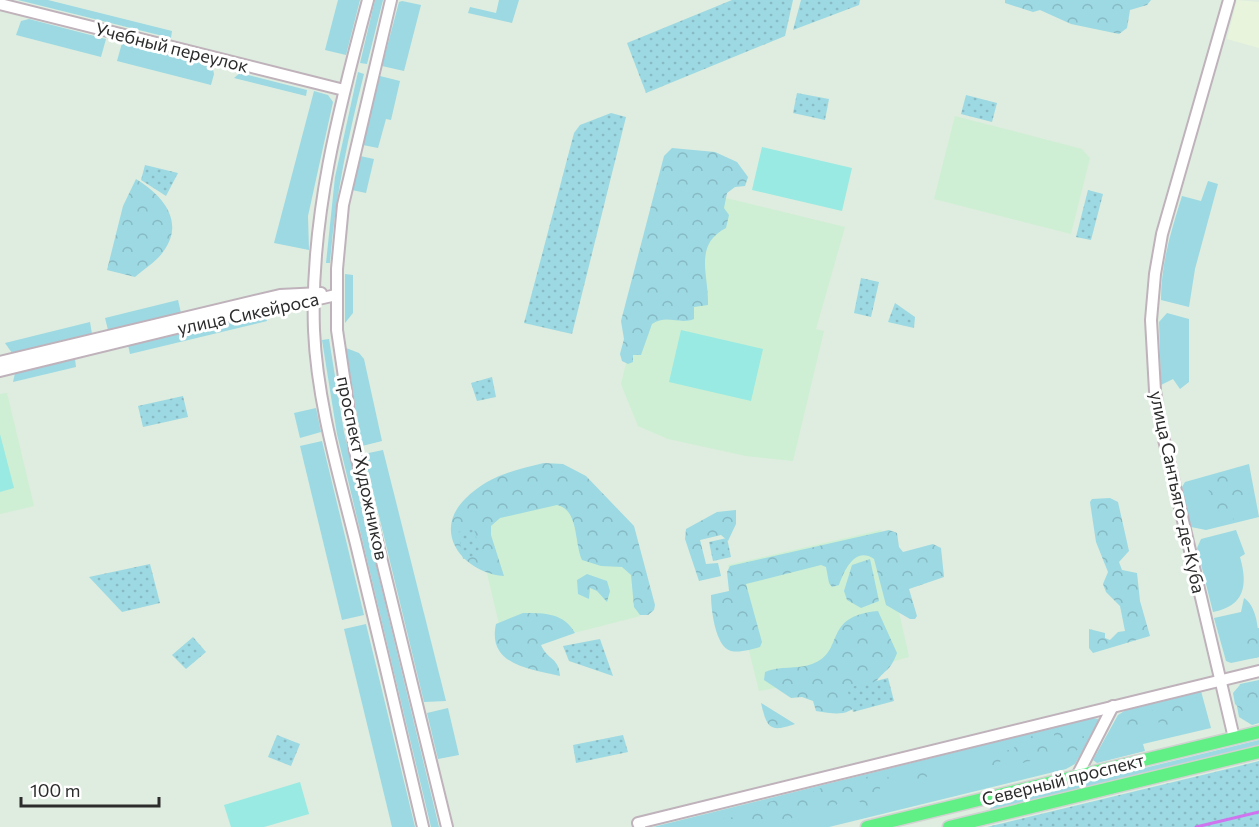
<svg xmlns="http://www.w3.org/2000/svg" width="1259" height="827" viewBox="0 0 1259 827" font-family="Commissioner,sans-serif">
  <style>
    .education { fill: #ceefd3 }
    .medical { fill: #e9f4dc }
    .grass { fill: #9cd9e3 }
    .forest { fill: url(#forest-crowns) }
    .park { fill: url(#park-dots) }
    .pitch { fill: #98eae3 }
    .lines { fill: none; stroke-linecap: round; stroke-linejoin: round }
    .stream { stroke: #cf73ee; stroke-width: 3 }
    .minor-casing { stroke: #bfb2bb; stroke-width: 14 }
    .major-casing { stroke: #d1d1d1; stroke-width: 15 }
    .minor { stroke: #fff; stroke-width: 10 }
    .major { stroke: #61f085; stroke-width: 12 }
    .labels { text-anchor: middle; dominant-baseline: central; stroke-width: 6; stroke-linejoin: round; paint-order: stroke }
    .street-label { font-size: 18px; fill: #2c2c2c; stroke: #fff }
  </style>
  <defs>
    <pattern id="forest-crowns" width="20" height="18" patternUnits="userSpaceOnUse" patternTransform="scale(1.5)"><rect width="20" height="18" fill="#9cd9e3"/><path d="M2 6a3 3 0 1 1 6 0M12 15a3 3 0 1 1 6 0" fill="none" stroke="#87bac3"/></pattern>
    <pattern id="park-dots" width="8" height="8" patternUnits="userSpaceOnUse" patternTransform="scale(1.5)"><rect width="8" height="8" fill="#9cd9e3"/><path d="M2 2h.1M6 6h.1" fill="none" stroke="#87bac3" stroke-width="1.8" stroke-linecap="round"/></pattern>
  </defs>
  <rect width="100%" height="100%" fill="#deeddf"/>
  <g class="education">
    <polygon points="955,116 1082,149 1090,158 1071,234 934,199"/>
    <polygon points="660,182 845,227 816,329 824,331 793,461 746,456 668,439 638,426 621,384 639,311"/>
    <polygon points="7,393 34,506 0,514 0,394"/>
    <polygon points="568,472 620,524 640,616 539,642 499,624 469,497"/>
    <polygon points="881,530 909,657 846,674 759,691 728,565"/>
  </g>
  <polygon class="medical" points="1237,0 1259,2 1259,48 1227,39"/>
  <g class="grass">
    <polygon points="18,0 48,0 172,31 171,38"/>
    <polygon points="338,0 360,0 346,55 325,50"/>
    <polygon points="375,0 383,0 367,64 360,63"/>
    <polygon points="499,0 519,0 512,23 468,13 470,7 496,13"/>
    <polygon points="402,1 421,5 404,71 382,66 399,2"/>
    <polygon points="29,19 106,39 101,57 16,35 21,21"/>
    <polygon points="122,43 212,65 214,74 211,85 117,61"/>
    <path d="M358,72L364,74C348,137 335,198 330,263H326L335,177Z"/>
    <polygon points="240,73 307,90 306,96 234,78"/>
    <polygon points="380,76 400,81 391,120 386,119 378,148 363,145"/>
    <polygon points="314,91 328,95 333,102 308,216 309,250 274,243"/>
    <polygon points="360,156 374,159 366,193 352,190"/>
    <path d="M1208,181L1218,184L1195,269L1189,307L1161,300C1161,264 1171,231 1182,196L1201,201Z"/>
    <polygon points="345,274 353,275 353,313 345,323"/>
    <polygon points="178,300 181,313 108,330 105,318"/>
    <polygon points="265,313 267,321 130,354 128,345"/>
    <polygon points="1167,313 1189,319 1189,382 1180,389 1173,379 1161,385 1159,322"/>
    <polygon points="90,322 92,334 12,353 5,343"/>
    <polygon points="329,339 344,432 439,827 431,827 337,434 322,340"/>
    <polygon points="346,348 359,353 364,359 382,441 362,446"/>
    <polygon points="75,359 76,367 13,382 15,373"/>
    <polygon points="316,408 321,432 300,438 294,413"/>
    <polygon points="322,441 364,615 342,620 300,446"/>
    <polygon points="383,450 446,701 424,702 364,454"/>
    <polygon points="1249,464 1259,517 1206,530 1191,527 1182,487 1185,482"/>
    <path d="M1236,530L1245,554L1240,557C1248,585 1245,606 1213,612L1197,548L1201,539Z"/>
    <path d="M1244,598C1259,608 1259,636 1259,657L1231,663L1226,661L1214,618L1241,612Z"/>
    <polygon points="366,624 415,827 392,827 344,629"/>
    <polygon points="1259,680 1259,723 1252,725 1239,717 1235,696 1240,684"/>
    <polygon points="1201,691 1211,728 1143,744 1145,751 1097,763 1093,760 1118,715 1126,710"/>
    <polygon points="448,708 459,755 438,759 427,713"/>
    <polygon points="1093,718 1098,719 1098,724 1075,764 1066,769 829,827 653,827"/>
    <polygon points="1259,740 1259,747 994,811 990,809 993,805"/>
  </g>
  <g class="forest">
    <polygon points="1005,0 1151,0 1147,5 1130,10 1127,28 1119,34 1071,24 1040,10 1033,12 1005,3"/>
    <path d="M672,148L715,152L737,162L748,177L745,186L735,187L727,193L724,208L729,215L726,228C693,245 709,275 708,305L694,307V319C679,325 667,314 652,324L641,355H633V362L628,364L622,361L620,354L624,339L621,321L664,156Z"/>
    <path d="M136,179C162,195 186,221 163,252C156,262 144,269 135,277L107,270L123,206Z"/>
    <path d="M544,463L563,464L586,476L634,526L655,605L654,610L648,615H640L634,607L631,575L622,567L601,566L582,560C574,542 579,510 557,505L500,518L491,526V535L504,576C464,573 431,533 465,499C488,476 514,470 544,463Z"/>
    <path d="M1240,468L1245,469L1248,474L1245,488L1251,500L1247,504L1234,503L1232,511L1234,519L1225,524C1213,522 1206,513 1205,502L1211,494L1207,488V482L1222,474L1228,479L1232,472Z"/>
    <polygon points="1110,498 1118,502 1129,551 1119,562 1122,570 1137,573 1140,601 1150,636 1093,653 1089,648 1089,629 1105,633 1105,638 1110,640 1118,632 1125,631 1120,606 1106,592 1103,584 1108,572 1096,542 1090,502 1092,499"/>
    <polygon points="736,510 736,524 728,541 721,535 700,540 706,564 718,563 721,576 699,581 685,539 686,529 717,512"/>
    <path d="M889,530L897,533L899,547L903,552L933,544L941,548L944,577L909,589L917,616L915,619H910L886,605L874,559C855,546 844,571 839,585L832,587L829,583L826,567L821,565L746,584L762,642L760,647C752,649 740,653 731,651C715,647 711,608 711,595L729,591L727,572L730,566Z"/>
    <polygon points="870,559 879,601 861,608 847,600 844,591 852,565"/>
    <polygon points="587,574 607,581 610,591 607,602 597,591 590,588 589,599 578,594 577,580"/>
    <path d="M878,611L897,653C890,672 885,669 875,683C853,710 854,718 816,711L813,701L802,697L791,698L764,680L765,672C780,665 797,670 812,664C846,652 821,616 878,611Z"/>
    <path d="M523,613C545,613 564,613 575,633L541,645C547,660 559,657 560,676C530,669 487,665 496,624Z"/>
    <path d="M1259,628V657C1253,659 1248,659 1244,654L1246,630Z"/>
    <polygon points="1259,685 1259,701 1253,703 1250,713 1245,713 1235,704 1233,693 1239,686"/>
    <path d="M1195,697L1200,699L1199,705L1190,713L1172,714L1173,725L1169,729L1161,728L1158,721L1152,719C1143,727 1147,737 1131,735L1122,723L1130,715L1145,714L1175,701Z"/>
    <path d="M761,703L795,724C769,733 767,728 761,703Z"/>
    <polygon points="1066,726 1080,727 1080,734 1085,737 1083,748 1067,754 1059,753 1053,731"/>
    <polygon points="1036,735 1045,742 1048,752 1045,757 1008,767 1007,762 1001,760 995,772 976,772 973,760 982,755 990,764 993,746 1002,744 1007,750 1013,750 1018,740"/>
    <path d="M929,763L934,767L932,774L918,781L908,778L901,790L880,786V794L872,797L868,807H863L858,799L851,803L839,802C827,816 811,811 794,817C786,820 781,824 772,825L763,820L758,823L748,819L741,823L742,827H724L722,821L725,817L741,818L749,808L757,810C770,799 780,798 796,802C814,789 841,778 864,779C882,765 880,778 898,780L900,769Z"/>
  </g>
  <g class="park">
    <polygon points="732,0 793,0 785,36 646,93 627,43"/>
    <polygon points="801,0 860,0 859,5 793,30"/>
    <polygon points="797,93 829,99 825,120 793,113"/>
    <polygon points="966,95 997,103 992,122 961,114"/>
    <polygon points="611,113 626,117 572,334 524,323 574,133 580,125"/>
    <polygon points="145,165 178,173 166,196 141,180"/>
    <polygon points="1088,190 1103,194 1091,240 1076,237"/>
    <polygon points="861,278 879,282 871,317 854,313"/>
    <polygon points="895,303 915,317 914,328 888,322"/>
    <polygon points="492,377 496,397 477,401 471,383"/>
    <polygon points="183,396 188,417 143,427 138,406"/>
    <polygon points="474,529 481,555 463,559 458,532"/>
    <polygon points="727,538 731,557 713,561 709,542"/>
    <polygon points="150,564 160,603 122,612 89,577"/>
    <polygon points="193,637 206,652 186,669 172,655"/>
    <polygon points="600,639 613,676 569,661 563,646"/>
    <polygon points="888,678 894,701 853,712 847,688"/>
    <polygon points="277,735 300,744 291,766 268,757"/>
    <polygon points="623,735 628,752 576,763 573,745"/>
    <polygon points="1259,761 1259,827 987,827 1223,770"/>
  </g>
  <g class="pitch">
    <polygon points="762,147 852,168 842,211 752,190"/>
    <polygon points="681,330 763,349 751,401 669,382"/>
    <polygon points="0,434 14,488 0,492"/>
    <polygon points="300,782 309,814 264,827 231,827 224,805"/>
  </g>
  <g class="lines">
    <polyline class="stream" points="1196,827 1259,812"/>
    <g class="minor-casing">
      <g id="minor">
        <path d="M368,0C339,108 310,218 314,330C317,402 339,475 356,544C379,638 401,733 423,827"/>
        <polyline points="391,0 343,205 337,269 337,330 355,451 447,827"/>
        <polyline points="1229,0 1162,234 1155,274 1151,320 1155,391 1161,427 1234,738"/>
        <polyline points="0,4 344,90"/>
        <polyline points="0,362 280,295 321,293"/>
        <polyline points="0,371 279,303 314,300 336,295"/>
        <polyline points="1077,776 1113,706"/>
        <polyline points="640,827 638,823 1259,671"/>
      </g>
    </g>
    <g class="major-casing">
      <g id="major">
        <polyline points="867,827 1259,732"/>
        <polyline points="949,827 1259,752"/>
      </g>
    </g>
    <use href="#minor" class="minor"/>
    <use href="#major" class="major"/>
  </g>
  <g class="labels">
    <g class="street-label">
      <text transform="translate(172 47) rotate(14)">Учебный переулок</text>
      <text transform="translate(248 313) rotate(-12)">улица Сикейроса</text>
      <text transform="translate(363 468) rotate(78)">проспект Художников</text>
      <text transform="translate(1178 492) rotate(78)">улица Сантьяго-де-Куба</text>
      <text transform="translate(1063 779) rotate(-14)">Северный проспект</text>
    </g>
  </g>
  <path d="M21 797v9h138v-9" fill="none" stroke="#2c2c2c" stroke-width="3"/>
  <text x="30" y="797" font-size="18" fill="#2c2c2c" stroke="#ffffff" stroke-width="4.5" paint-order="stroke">100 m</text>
</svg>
